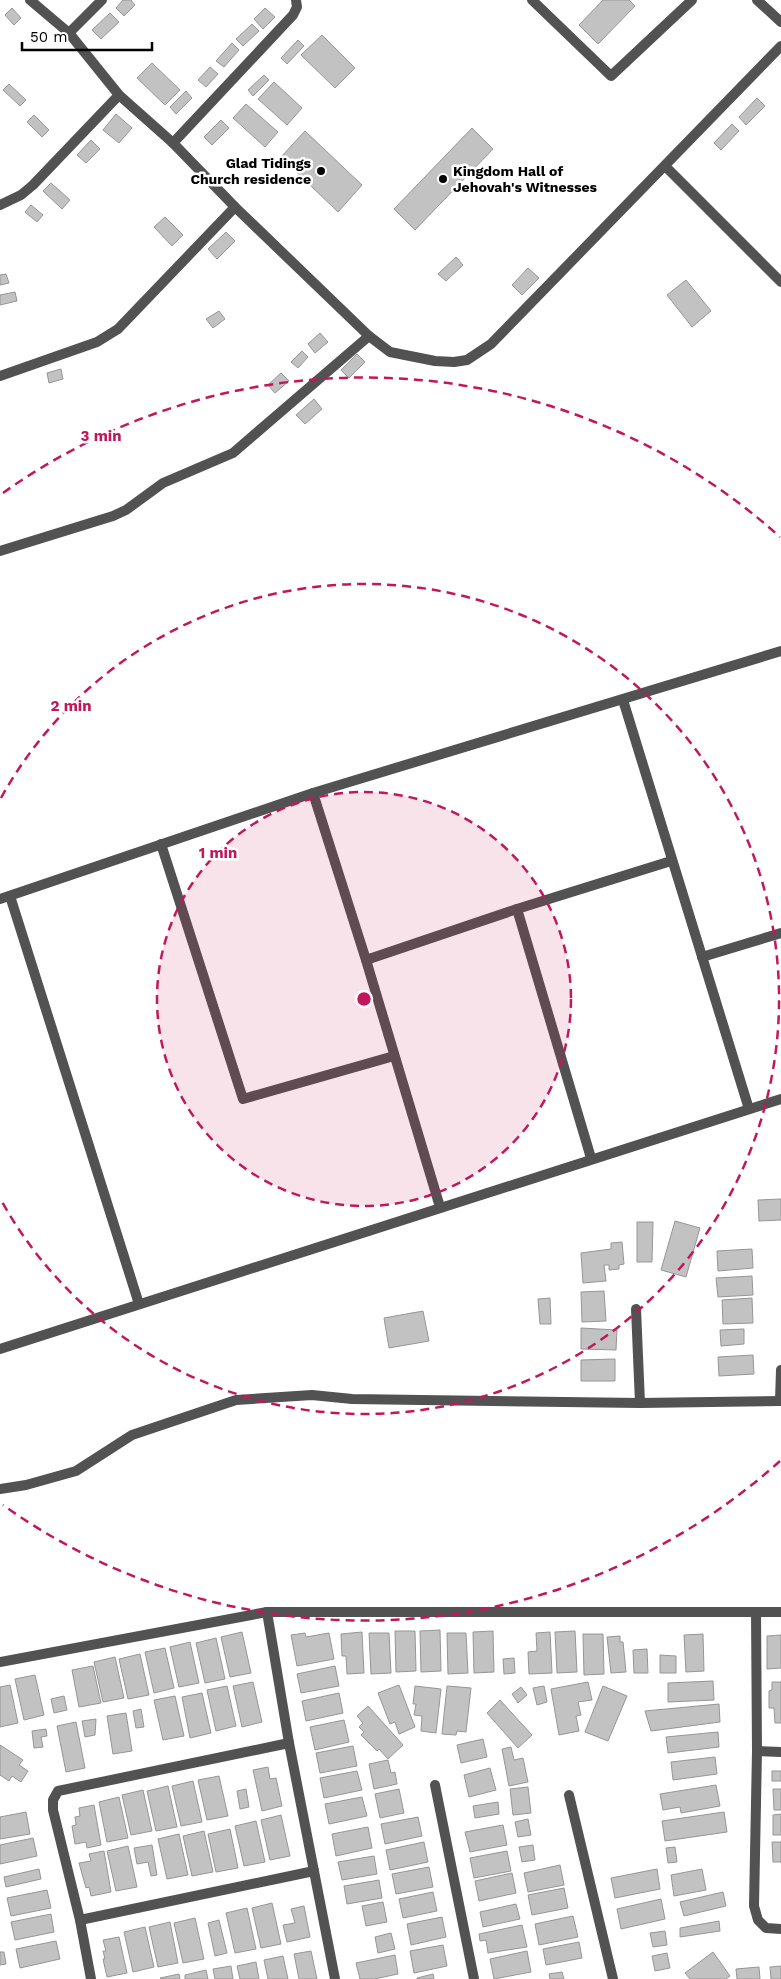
<svg xmlns="http://www.w3.org/2000/svg" width="781" height="1979" viewBox="0 0 781 1979" font-family="'Work Sans',sans-serif">
  <style>
    .building { fill: #c2c2c2; stroke: #969696 }
    .lines { fill: none; stroke-linecap: round; stroke-linejoin: round }
    .street { stroke: #525252; stroke-width: 10 }
    .ring { fill: none; stroke: #c2185b; stroke-width: 2.5; stroke-dasharray: 9 6 }
    .poi-dot { fill: #000; stroke: #fff; stroke-width: 2 }
    .labels { text-anchor: middle; dominant-baseline: central; stroke-width: 5; stroke-linejoin: round; paint-order: stroke }
    .poi-label { font-size: 14px; font-weight: bold; fill: #000; stroke: #fff; text-anchor: end }
    .centre { fill: #c2185b; stroke: #fff; stroke-width: 2.5 }
    .ring-label { font-size: 15px; text-anchor: middle; font-weight: bold; fill: #c2185b; stroke: #fff; stroke-width: 5; stroke-linejoin: round; paint-order: stroke }
  </style>
  <rect width="100%" height="100%" fill="#fff"/>
  <g class="building">
    <polygon points="123,0 131,0 135,5 124,16 116,8"/>
    <polygon points="603,0 629,0 635,6 598,44 579,25"/>
    <polygon points="12,8 21,18 14,25 5,15"/>
    <polygon points="265,8 275,17 263,29 254,19"/>
    <polygon points="110,13 119,22 101,39 92,30"/>
    <polygon points="252,24 259,31 243,46 236,39"/>
    <polygon points="322,35 355,68 335,88 301,55"/>
    <polygon points="298,40 304,46 287,64 281,58"/>
    <polygon points="232,43 239,50 224,67 216,61"/>
    <polygon points="152,63 180,90 165,105 137,78"/>
    <polygon points="210,67 218,74 206,87 198,80"/>
    <polygon points="264,75 269,80 253,96 248,90"/>
    <polygon points="274,82 302,108 287,125 258,99"/>
    <polygon points="9,84 26,100 20,106 3,90"/>
    <polygon points="186,91 192,98 176,114 170,107"/>
    <polygon points="757,98 765,106 746,125 739,117"/>
    <polygon points="246,104 278,132 265,147 233,118"/>
    <polygon points="116,114 132,128 119,143 103,130"/>
    <polygon points="34,115 49,130 42,137 27,122"/>
    <polygon points="221,120 229,128 212,145 204,137"/>
    <polygon points="732,124 739,131 721,150 714,143"/>
    <polygon points="472,128 493,149 415,230 394,209"/>
    <polygon points="305,131 362,185 338,212 281,157"/>
    <polygon points="91,140 100,149 86,163 77,155"/>
    <polygon points="51,183 70,200 62,209 43,191"/>
    <polygon points="31,205 43,215 37,222 25,212"/>
    <polygon points="165,217 183,235 172,246 154,227"/>
    <polygon points="226,232 235,241 217,259 208,249"/>
    <polygon points="456,257 463,265 446,281 438,274"/>
    <polygon points="528,268 539,278 522,295 512,285"/>
    <polygon points="6,274 9,283 0,285 0,275"/>
    <polygon points="686,280 711,311 692,327 667,295"/>
    <polygon points="15,292 17,301 0,305 0,295"/>
    <polygon points="219,311 225,319 213,328 206,319"/>
    <polygon points="320,333 328,342 315,353 308,344"/>
    <polygon points="302,351 308,357 298,368 291,362"/>
    <polygon points="357,354 365,362 349,378 341,370"/>
    <polygon points="61,369 63,379 49,383 47,373"/>
    <polygon points="281,373 289,381 275,393 268,385"/>
    <polygon points="314,399 322,409 305,424 296,415"/>
    <polygon points="781,1199 781,1220 759,1221 758,1200"/>
    <polygon points="675,1221 700,1228 686,1277 661,1270"/>
    <polygon points="637,1222 653,1222 652,1262 637,1262"/>
    <polygon points="622,1242 624,1264 619,1265 619,1269 609,1270 609,1265 604,1265 606,1281 583,1283 581,1253 611,1249 611,1243"/>
    <polygon points="752,1249 753,1268 718,1271 717,1251"/>
    <polygon points="752,1276 753,1295 718,1297 716,1278"/>
    <polygon points="604,1291 606,1321 582,1322 581,1292"/>
    <polygon points="550,1298 551,1324 540,1324 538,1299"/>
    <polygon points="752,1298 753,1323 723,1324 722,1300"/>
    <polygon points="423,1311 429,1341 389,1348 384,1318"/>
    <polygon points="581,1328 617,1330 616,1350 581,1349"/>
    <polygon points="744,1329 744,1344 721,1346 720,1330"/>
    <polygon points="753,1355 754,1374 719,1376 718,1357"/>
    <polygon points="615,1359 615,1381 581,1381 581,1360"/>
    <polygon points="440,1630 441,1671 421,1672 420,1631"/>
    <polygon points="395,1631 415,1631 416,1671 396,1672"/>
    <polygon points="493,1631 494,1672 474,1673 473,1632"/>
    <polygon points="575,1631 577,1672 557,1673 555,1632"/>
    <polygon points="242,1632 251,1673 230,1677 221,1637"/>
    <polygon points="362,1632 364,1673 347,1674 346,1656 342,1656 341,1634"/>
    <polygon points="550,1632 552,1673 529,1674 528,1652 537,1651 536,1633"/>
    <polygon points="305,1633 306,1637 329,1633 334,1659 297,1666 291,1635"/>
    <polygon points="369,1633 389,1633 391,1673 371,1674"/>
    <polygon points="447,1633 466,1633 468,1673 448,1674"/>
    <polygon points="583,1634 603,1634 604,1674 584,1675"/>
    <polygon points="703,1634 704,1671 686,1672 684,1635"/>
    <polygon points="781,1635 781,1668 767,1669 767,1636"/>
    <polygon points="620,1636 620,1642 623,1642 626,1672 611,1673 607,1637"/>
    <polygon points="216,1638 225,1679 205,1683 196,1643"/>
    <polygon points="190,1642 199,1683 179,1687 170,1647"/>
    <polygon points="165,1648 174,1688 154,1693 145,1652"/>
    <polygon points="647,1649 648,1673 634,1673 633,1650"/>
    <polygon points="140,1654 149,1695 128,1699 119,1659"/>
    <polygon points="660,1655 676,1656 676,1673 660,1673"/>
    <polygon points="115,1657 124,1698 103,1702 94,1662"/>
    <polygon points="514,1658 515,1673 504,1674 503,1659"/>
    <polygon points="93,1666 101,1703 79,1707 72,1670"/>
    <polygon points="335,1666 339,1686 301,1693 297,1674"/>
    <polygon points="35,1675 44,1715 24,1720 15,1679"/>
    <polygon points="713,1681 714,1700 668,1702 668,1683"/>
    <polygon points="253,1682 262,1722 242,1727 233,1686"/>
    <polygon points="588,1682 592,1700 578,1702 581,1715 576,1716 579,1731 559,1735 551,1689"/>
    <polygon points="772,1682 781,1682 781,1723 775,1723 774,1708 769,1708 769,1691 772,1690"/>
    <polygon points="10,1685 18,1723 0,1727 0,1687"/>
    <polygon points="399,1685 415,1727 399,1734 395,1722 390,1724 378,1693"/>
    <polygon points="227,1686 236,1726 216,1731 207,1690"/>
    <polygon points="415,1686 441,1689 436,1733 421,1731 422,1716 414,1715 416,1704 413,1704"/>
    <polygon points="447,1686 471,1688 466,1732 457,1731 456,1735 442,1734"/>
    <polygon points="544,1686 547,1702 537,1705 533,1688"/>
    <polygon points="603,1686 627,1696 608,1741 585,1732"/>
    <polygon points="521,1687 527,1695 518,1703 512,1694"/>
    <polygon points="202,1693 211,1733 190,1738 182,1697"/>
    <polygon points="339,1693 343,1713 306,1721 302,1701"/>
    <polygon points="64,1696 67,1710 54,1713 51,1699"/>
    <polygon points="175,1696 184,1736 163,1740 154,1700"/>
    <polygon points="500,1700 532,1735 518,1748 487,1713"/>
    <polygon points="719,1704 720,1722 651,1731 645,1711"/>
    <polygon points="368,1706 403,1745 388,1759 379,1749 377,1751 361,1735 364,1732 359,1727 363,1723 357,1716"/>
    <polygon points="141,1709 144,1727 136,1728 133,1711"/>
    <polygon points="126,1713 132,1751 113,1754 107,1716"/>
    <polygon points="96,1719 95,1735 85,1737 82,1721"/>
    <polygon points="344,1720 349,1742 315,1750 310,1727"/>
    <polygon points="76,1722 85,1768 66,1772 57,1726"/>
    <polygon points="46,1729 47,1736 41,1737 43,1747 34,1748 32,1731"/>
    <polygon points="718,1732 719,1747 668,1753 666,1737"/>
    <polygon points="483,1739 487,1757 461,1763 457,1745"/>
    <polygon points="0,1745 23,1760 19,1765 28,1771 21,1782 12,1776 9,1781 0,1775"/>
    <polygon points="353,1746 357,1766 320,1773 316,1753"/>
    <polygon points="511,1747 514,1760 523,1758 528,1782 509,1786 502,1749"/>
    <polygon points="715,1757 717,1774 673,1780 671,1762"/>
    <polygon points="388,1760 391,1773 395,1772 397,1784 374,1789 369,1764"/>
    <polygon points="268,1767 270,1779 276,1778 282,1806 262,1811 253,1770"/>
    <polygon points="490,1768 496,1790 469,1797 464,1775"/>
    <polygon points="357,1771 362,1790 324,1798 320,1778"/>
    <rect x="772" y="1771" width="9" height="10"/>
    <polygon points="219,1776 228,1816 207,1820 198,1780"/>
    <polygon points="193,1781 202,1822 181,1826 172,1786"/>
    <polygon points="716,1785 720,1806 681,1813 680,1807 663,1810 660,1794"/>
    <polygon points="168,1786 177,1827 156,1831 147,1791"/>
    <polygon points="528,1787 531,1813 513,1815 510,1789"/>
    <polygon points="246,1789 249,1807 240,1809 237,1791"/>
    <polygon points="399,1789 404,1813 380,1818 375,1794"/>
    <polygon points="773,1789 781,1789 781,1810 774,1810"/>
    <polygon points="143,1790 152,1831 131,1835 122,1795"/>
    <polygon points="119,1797 128,1838 107,1842 99,1802"/>
    <polygon points="362,1797 367,1816 329,1824 325,1804"/>
    <polygon points="498,1802 499,1814 475,1818 473,1806"/>
    <polygon points="94,1805 101,1845 87,1848 86,1842 75,1844 72,1826 76,1825 75,1817 80,1816 79,1808"/>
    <polygon points="26,1812 30,1834 0,1839 0,1817"/>
    <polygon points="724,1812 727,1832 665,1841 662,1821"/>
    <polygon points="781,1814 781,1835 773,1835 773,1815"/>
    <polygon points="281,1815 290,1856 270,1860 261,1820"/>
    <polygon points="418,1817 422,1836 385,1844 381,1824"/>
    <polygon points="528,1819 531,1835 518,1837 515,1822"/>
    <polygon points="256,1821 265,1862 244,1866 235,1826"/>
    <polygon points="503,1825 507,1845 470,1852 465,1832"/>
    <polygon points="368,1827 372,1848 336,1856 332,1834"/>
    <polygon points="230,1829 238,1868 216,1872 208,1834"/>
    <polygon points="204,1831 213,1872 192,1876 183,1836"/>
    <polygon points="179,1834 188,1875 167,1879 158,1839"/>
    <polygon points="33,1838 37,1856 0,1864 0,1845"/>
    <polygon points="424,1842 428,1862 390,1870 386,1850"/>
    <polygon points="772,1842 781,1842 781,1862 773,1862"/>
    <polygon points="152,1845 157,1875 151,1876 148,1862 137,1864 134,1848"/>
    <polygon points="533,1845 535,1860 522,1862 519,1847"/>
    <polygon points="128,1846 137,1887 116,1891 107,1851"/>
    <polygon points="675,1847 677,1862 668,1863 666,1848"/>
    <polygon points="104,1851 111,1892 91,1896 89,1887 86,1888 79,1863 91,1861 89,1854"/>
    <polygon points="507,1851 511,1871 474,1878 470,1858"/>
    <polygon points="374,1856 377,1874 342,1880 338,1862"/>
    <polygon points="560,1865 564,1885 528,1892 524,1873"/>
    <polygon points="429,1867 433,1887 396,1894 392,1874"/>
    <polygon points="39,1869 41,1879 6,1887 4,1877"/>
    <polygon points="657,1869 660,1889 615,1898 611,1878"/>
    <polygon points="702,1869 706,1890 674,1896 671,1875"/>
    <polygon points="512,1873 516,1893 479,1901 475,1881"/>
    <polygon points="379,1880 382,1898 347,1904 344,1886"/>
    <polygon points="564,1888 568,1908 532,1915 528,1895"/>
    <polygon points="47,1890 51,1908 11,1916 7,1898"/>
    <polygon points="433,1892 437,1911 403,1918 399,1899"/>
    <polygon points="723,1892 726,1906 684,1916 680,1902"/>
    <polygon points="661,1899 665,1919 621,1929 617,1909"/>
    <polygon points="383,1902 387,1922 366,1926 362,1906"/>
    <polygon points="272,1903 281,1944 261,1948 252,1908"/>
    <polygon points="516,1904 520,1919 483,1927 480,1912"/>
    <polygon points="304,1906 310,1937 287,1942 283,1925 295,1923 291,1909"/>
    <polygon points="247,1908 256,1949 235,1953 226,1913"/>
    <polygon points="51,1914 54,1932 15,1940 11,1922"/>
    <polygon points="573,1916 578,1937 539,1945 535,1924"/>
    <polygon points="442,1917 446,1937 411,1945 407,1924"/>
    <polygon points="195,1918 204,1959 183,1963 174,1923"/>
    <polygon points="219,1920 227,1953 215,1956 208,1923"/>
    <polygon points="719,1921 720,1931 680,1937 680,1928"/>
    <polygon points="170,1922 178,1963 158,1967 149,1927"/>
    <polygon points="522,1925 527,1947 488,1953 486,1940 480,1941 479,1934"/>
    <polygon points="145,1927 154,1967 133,1972 124,1932"/>
    <polygon points="665,1931 667,1945 653,1947 650,1933"/>
    <polygon points="391,1933 395,1949 378,1953 375,1937"/>
    <polygon points="119,1937 127,1973 107,1977 103,1959 105,1959 103,1951 106,1951 103,1940"/>
    <polygon points="56,1941 60,1959 20,1968 16,1949"/>
    <polygon points="579,1942 582,1958 546,1965 543,1949"/>
    <polygon points="443,1945 447,1966 414,1973 410,1951"/>
    <polygon points="311,1951 317,1979 299,1979 294,1954"/>
    <polygon points="527,1951 531,1972 494,1979 490,1959"/>
    <polygon points="0,1952 4,1952 6,1964 0,1965"/>
    <polygon points="713,1952 730,1976 726,1979 690,1979 685,1973"/>
    <polygon points="667,1953 670,1968 655,1971 652,1956"/>
    <polygon points="395,1955 398,1974 374,1979 360,1979 356,1963"/>
    <polygon points="283,1956 288,1979 268,1979 264,1960"/>
    <polygon points="256,1962 259,1979 240,1979 237,1966"/>
    <polygon points="231,1966 233,1979 215,1979 213,1969"/>
    <polygon points="781,1966 781,1979 771,1979 770,1967"/>
    <polygon points="759,1967 760,1979 737,1979 736,1969"/>
    <polygon points="206,1970 208,1979 185,1979 185,1975"/>
    <polygon points="562,1972 564,1979 550,1979 549,1974"/>
    <polygon points="179,1974 180,1979 161,1979 160,1978"/>
    <polygon points="433,1974 434,1979 417,1979 417,1978"/>
  </g>
  <g class="lines">
    <g class="street">
      <polyline points="30,0 69,33 119,95 173,143 235,207 369,336 390,352 435,361 454,362 467,360 491,344 781,46"/>
      <polyline points="532,0 611,76 692,0"/>
      <polyline points="757,0 781,22"/>
      <polyline points="69,33 102,0"/>
      <polyline points="173,143 293,15 297,7 296,0"/>
      <polyline points="665,166 781,282"/>
      <polyline points="0,205 21,195 33,185 119,95"/>
      <polyline points="0,376 97,342 118,329 235,207"/>
      <polyline points="0,551 113,516 126,510 163,483 233,453 369,336"/>
      <polyline points="623,700 749,1109"/>
      <polyline points="313,793 366,960 440,1207"/>
      <polyline points="161,844 243,1099 394,1056"/>
      <polyline points="10,896 139,1304"/>
      <polyline points="0,899 313,793 781,651"/>
      <polyline points="517,909 591,1158"/>
      <polyline points="702,957 781,933"/>
      <polyline points="366,960 517,909 671,861"/>
      <polyline points="636,1309 640,1403"/>
      <polyline points="0,1349 781,1099"/>
      <polyline points="780,1401 781,1370"/>
      <polyline points="0,1489 26,1485 76,1471 132,1435 236,1400 312,1395 352,1399 421,1400 640,1403 781,1401"/>
      <polyline points="267,1612 289,1743"/>
      <polyline points="756,1612 757,1751 781,1752"/>
      <polyline points="0,1662 267,1612 781,1612"/>
      <polyline points="757,1751 754,1906 758,1920 766,1928 781,1929"/>
      <polyline points="435,1785 474,1979"/>
      <polyline points="569,1795 613,1979"/>
      <polyline points="80,1920 314,1871"/>
      <polyline points="91,1979 80,1920 53,1810 53,1800 58,1791 289,1743 335,1979"/>
    </g>
  </g>
  <circle cx="364" cy="999" r="207" fill="#c2185b" fill-opacity=".12"/>
  <g class="ring">
    <circle cx="364" cy="999" r="207"/>
    <path d="M1 798A415 415 0 1 1 1 1200"/>
    <path d="M780 1461A622 622 0 0 1 3 1505M3 493A622 622 0 0 1 780 537"/>
  </g>
  <g class="poi-dot">
    <circle cx="321" cy="171" r="5"/>
    <circle cx="443" cy="179" r="5"/>
  </g>
  <g class="labels">
    <g class="poi-label">
      <text x="311" y="163">Glad Tidings<tspan x="311" dy="16">Church residence</tspan></text>
      <text x="453" y="171" text-anchor="start">Kingdom Hall of<tspan x="453" dy="16">Jehovah's Witnesses</tspan></text>
    </g>
  </g>
  <circle cx="364" cy="999" r="8" class="centre"/>
  <g class="ring-label">
    <text x="101" y="441">3 min</text>
    <text x="71" y="711">2 min</text>
    <text x="218" y="858">1 min</text>
  </g>
  <path d="M22 42v8h130v-8" fill="none" stroke="#000000" stroke-width="2.5"/>
  <text x="30" y="42" font-size="15" fill="#000000" stroke="#ffffff" stroke-width="4" paint-order="stroke">50 m</text>
</svg>
